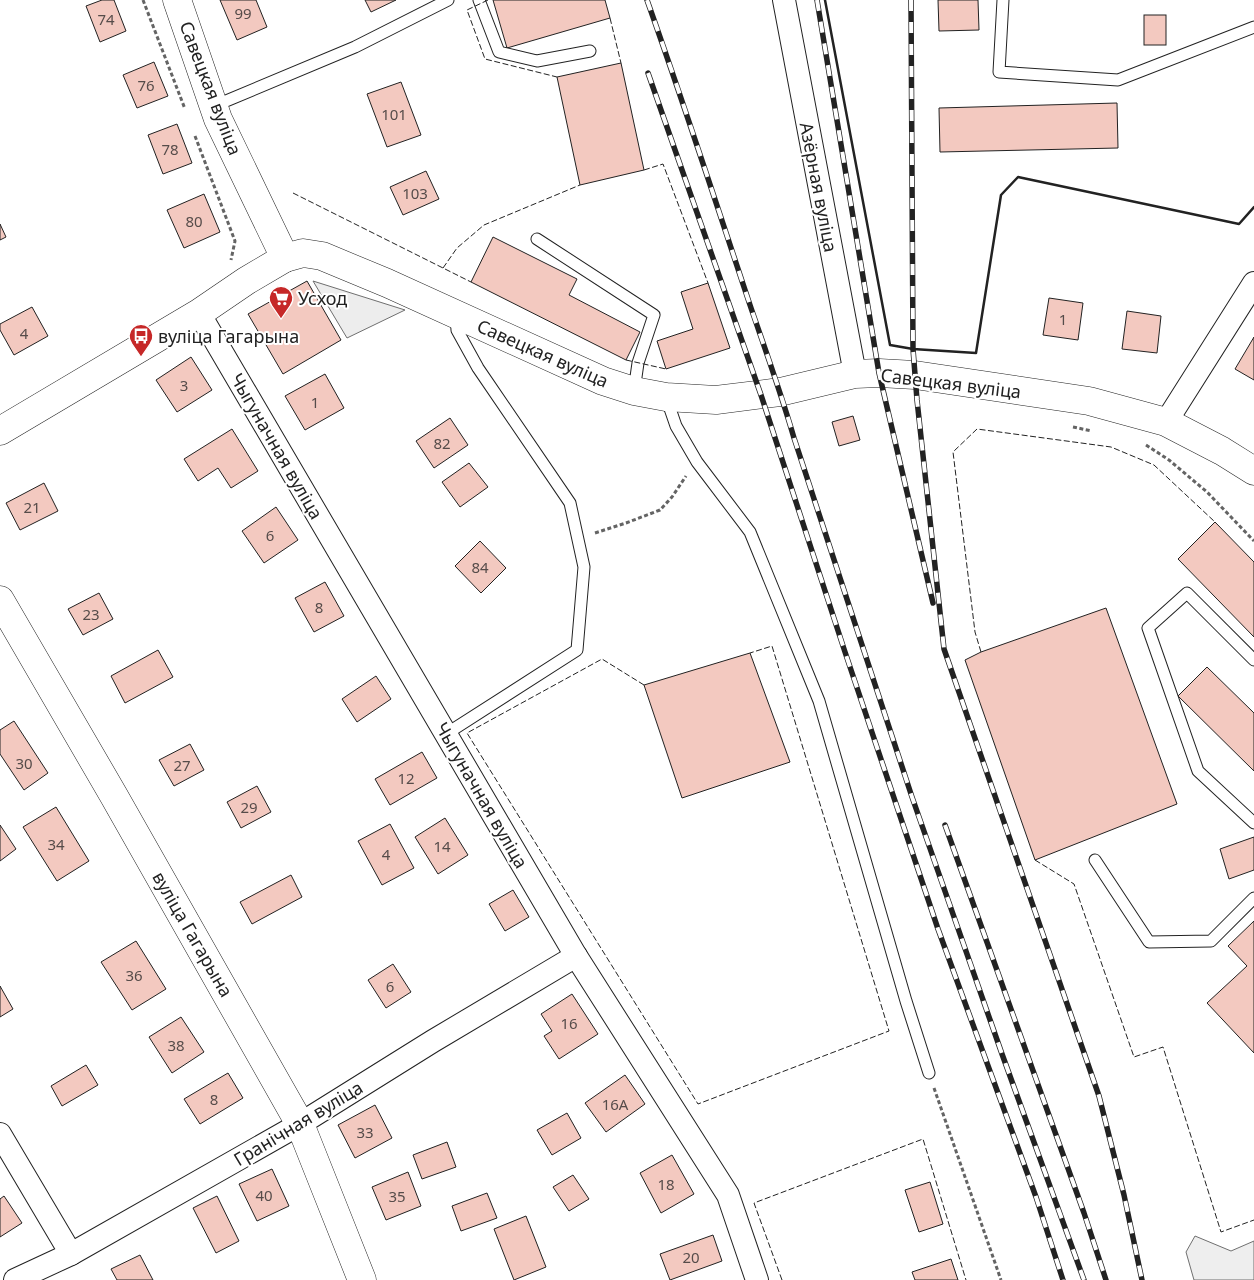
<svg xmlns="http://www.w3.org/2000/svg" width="1254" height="1280" viewBox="0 0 1254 1280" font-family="'Noto Sans',sans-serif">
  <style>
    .green { fill: #eee; stroke: #6f6f6f }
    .parking { fill: #ededed; stroke: #6f6f6f }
    .building { fill: #f3c9c0; stroke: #222 }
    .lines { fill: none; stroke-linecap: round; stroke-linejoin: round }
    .service-casing { stroke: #222; stroke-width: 13 }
    .minor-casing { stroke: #222; stroke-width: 24 }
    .tertiary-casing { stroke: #222; stroke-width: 29 }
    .secondary-casing { stroke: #222; stroke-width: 29 }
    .path { stroke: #646464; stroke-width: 3; stroke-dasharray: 4 2.5; stroke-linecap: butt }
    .service { stroke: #fff; stroke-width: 11 }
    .minor { stroke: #fff; stroke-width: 22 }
    .tertiary { stroke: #fff; stroke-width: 28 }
    .secondary { stroke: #fff; stroke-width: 28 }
    .rail-casing { stroke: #222; stroke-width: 5.5 }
    .rail { stroke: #fff; stroke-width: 4; stroke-dasharray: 11; stroke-linecap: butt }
    .fence { stroke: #222; stroke-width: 1; stroke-dasharray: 6 2.5; stroke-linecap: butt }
    .wall { stroke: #222; stroke-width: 2.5 }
    .labels { text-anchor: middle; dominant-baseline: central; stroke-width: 4; stroke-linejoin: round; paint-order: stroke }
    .number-label { font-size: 15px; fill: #564c4a }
    .street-label { font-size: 18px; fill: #222; stroke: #fff }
    .poi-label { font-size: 18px; fill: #222; stroke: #fff; text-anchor: start }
  </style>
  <rect width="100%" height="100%" fill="#fff"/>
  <polygon class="green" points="1195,1236 1231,1251 1254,1241 1254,1280 1194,1280 1186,1252"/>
  <polygon class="parking" points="313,281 405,310 347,338"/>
  <g class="building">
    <polygon points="102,0 114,0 126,31 100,42 86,6"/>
    <polygon points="220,0 256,0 267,27 237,40"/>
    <polygon points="365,0 396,0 371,12"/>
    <polygon points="493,0 605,0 610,18 507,48"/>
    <polygon points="938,0 978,0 979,30 939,31"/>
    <rect x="1144" y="15" width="22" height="30"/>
    <polygon points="154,62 168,96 137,108 123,75"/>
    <polygon points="621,63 644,170 580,185 557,77"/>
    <polygon points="401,82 421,135 387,147 367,94"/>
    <polygon points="1117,103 1118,148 940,152 939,108"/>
    <polygon points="177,124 192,163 163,174 148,135"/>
    <polygon points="426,171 439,199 403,215 390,187"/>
    <polygon points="204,194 220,232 184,248 167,210"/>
    <polygon points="0,224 6,237 0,240"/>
    <polygon points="493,237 577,279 569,295 640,332 626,360 471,282"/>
    <polygon points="307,281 341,340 283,374 248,314"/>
    <polygon points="708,283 730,348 666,369 657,341 693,329 681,292"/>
    <polygon points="1049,298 1083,303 1078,340 1043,335"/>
    <polygon points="32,307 48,336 14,355 0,330 0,324"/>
    <polygon points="1127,311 1161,316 1157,353 1122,349"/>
    <polygon points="1254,337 1254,380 1235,369"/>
    <polygon points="191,357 212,390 177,412 156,380"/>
    <polygon points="325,374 344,408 305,430 285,396"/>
    <polygon points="853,416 860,440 839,446 832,422"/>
    <polygon points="450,418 468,445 434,468 416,441"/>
    <polygon points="232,429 258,471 231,488 218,468 198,481 184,459"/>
    <polygon points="469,463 488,487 460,507 442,482"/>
    <polygon points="44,483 58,511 20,530 6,503"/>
    <polygon points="276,507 298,540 264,563 242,531"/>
    <polygon points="1215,522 1254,562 1254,637 1178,559"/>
    <polygon points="480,541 506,568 481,593 455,566"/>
    <polygon points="325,582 344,616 314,632 295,598"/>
    <polygon points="99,593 113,619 83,635 68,609"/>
    <polygon points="1106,608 1177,804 1035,860 965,660 981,652"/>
    <polygon points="158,650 173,677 125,703 111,676"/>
    <polygon points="750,653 790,762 682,798 644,685"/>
    <polygon points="1207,667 1254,713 1254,771 1178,696"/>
    <polygon points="376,676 391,699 357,722 342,699"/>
    <polygon points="14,721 48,773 24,790 0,754 0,730"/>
    <polygon points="190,744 204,770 174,786 159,760"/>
    <polygon points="422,752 437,778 390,805 375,779"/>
    <polygon points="257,786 271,812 241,828 227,802"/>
    <polygon points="56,807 89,861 57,881 23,827"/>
    <polygon points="445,818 468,855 438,874 415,837"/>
    <polygon points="390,824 414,868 382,885 358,841"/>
    <polygon points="0,825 16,849 0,861"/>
    <polygon points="1254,837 1254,870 1229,879 1220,849"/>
    <polygon points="291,875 302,897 252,924 240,902"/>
    <polygon points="513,890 529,917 505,931 489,904"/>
    <polygon points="1254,921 1254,1053 1207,1003 1247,966 1228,946"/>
    <polygon points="136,941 166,989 132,1010 101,962"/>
    <polygon points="393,964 411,992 386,1008 368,980"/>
    <polygon points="0,986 13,1009 0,1017"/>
    <polygon points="572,994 598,1034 559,1059 544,1036 552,1031 541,1014"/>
    <polygon points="181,1017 204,1052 172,1073 149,1037"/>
    <polygon points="86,1065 98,1085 62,1106 51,1086"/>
    <polygon points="228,1073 243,1098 200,1124 184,1099"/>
    <polygon points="625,1075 645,1104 606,1132 585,1103"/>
    <polygon points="375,1105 392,1138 355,1158 338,1125"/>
    <polygon points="567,1113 581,1138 552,1155 537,1130"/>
    <polygon points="447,1142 456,1167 422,1179 413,1155"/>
    <polygon points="672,1155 694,1194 661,1213 640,1173"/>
    <polygon points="272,1169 289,1206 257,1221 239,1184"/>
    <polygon points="408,1172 421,1206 386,1220 372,1187"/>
    <polygon points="573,1175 589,1199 569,1211 553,1187"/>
    <polygon points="930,1182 943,1224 919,1232 905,1190"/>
    <polygon points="487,1193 497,1218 461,1231 452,1206"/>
    <polygon points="4,1196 22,1223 0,1237 0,1199"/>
    <polygon points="217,1196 239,1241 216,1253 193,1208"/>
    <polygon points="526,1216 546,1267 514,1280 494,1229"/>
    <polygon points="713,1235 722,1261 670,1280 660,1254"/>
    <polygon points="140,1255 153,1280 117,1280 111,1269"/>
    <polygon points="951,1259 958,1280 915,1280 912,1272"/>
  </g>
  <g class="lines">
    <g class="service-casing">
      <g id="service">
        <polyline points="479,0 499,52 537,61 590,51"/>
        <polyline points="1003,0 999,72 1118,80 1254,27"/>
        <polyline points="214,106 355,47 448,0"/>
        <polyline points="537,239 654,315 638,363 634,391"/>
        <polyline points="666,397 676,426 697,462 750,532 819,701 906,1001 929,1073"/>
        <polyline points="1254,660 1187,593 1148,628 1198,771 1254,823"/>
        <polyline points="446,734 577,650 584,567 570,503 478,368 457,330 456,316"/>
        <polyline points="1095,860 1149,942 1211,941 1254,898"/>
      </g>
    </g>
    <g class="minor-casing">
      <g id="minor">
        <polyline points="784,0 855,374"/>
        <polyline points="199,313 576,956 728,1195 757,1280"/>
        <polyline points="1166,422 1254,283"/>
        <polyline points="0,1134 71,1254"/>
        <polyline points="15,1280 71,1254 300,1124 433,1041 576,956"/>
      </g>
    </g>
    <g class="tertiary-casing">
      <polyline id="tertiary" points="285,258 303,253 322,256 387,283 603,381 634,391 666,397 716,400 780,392 855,374 879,373 915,375 1089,401 1166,422 1222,451 1254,471"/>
    </g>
    <g class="secondary-casing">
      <g id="secondary">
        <polyline points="0,431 199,313 246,281 285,258 218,119 177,0"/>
        <polyline points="0,600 114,796 300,1124 362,1280"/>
      </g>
    </g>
    <g class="path">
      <polyline points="143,0 185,109"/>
      <polyline points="195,136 235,241 231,260"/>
      <polyline points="1073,427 1092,431"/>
      <polyline points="1146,445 1169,460 1207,492 1254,541"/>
      <polyline points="595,533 626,523 660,510 672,497 686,476"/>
      <polyline points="934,1088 1001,1280"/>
    </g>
    <use href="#service" class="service"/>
    <use href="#minor" class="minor"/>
    <use href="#tertiary" class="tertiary"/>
    <use href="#secondary" class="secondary"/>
    <g class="rail-casing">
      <g id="rail">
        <path d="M647,0C683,101 716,203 750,305C765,349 781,393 794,438L912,797L1002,1054L1084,1280"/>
        <polyline points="817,0 879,373 933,603"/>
        <polyline points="911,0 913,349 917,400 944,649 1099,1096 1124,1195 1142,1280"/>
        <polyline points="648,73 761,395 845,652 938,929 1036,1197 1063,1280"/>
        <polyline points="945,825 1084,1213 1106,1280"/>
      </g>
    </g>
    <use href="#rail" class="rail"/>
    <g class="fence">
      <polyline points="488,0 467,10 485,59 557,77"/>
      <polyline points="610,18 621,63"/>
      <polyline points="644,170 663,164 708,283"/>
      <polyline points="293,193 471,282"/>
      <polyline points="443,268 457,248 484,225 580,185"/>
      <polyline points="626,360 666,369"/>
      <polyline points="981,652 975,632 953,452 977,429 1111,447 1154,465 1215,522"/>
      <polyline points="644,685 602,659 467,733 698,1104 889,1031 772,646 750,653"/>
      <polyline points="1035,860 1074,884 1134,1057 1163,1047 1221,1232 1254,1220"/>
      <polyline points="782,1280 754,1203 923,1139 966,1280"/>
    </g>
    <polyline class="wall" points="825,0 890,345 913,349 976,353 1001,195 1018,177 1239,224 1254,207"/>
  </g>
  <defs>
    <g id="supermarket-pin" transform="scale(1.25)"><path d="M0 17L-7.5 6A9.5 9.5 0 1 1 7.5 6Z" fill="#c62828" stroke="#fff"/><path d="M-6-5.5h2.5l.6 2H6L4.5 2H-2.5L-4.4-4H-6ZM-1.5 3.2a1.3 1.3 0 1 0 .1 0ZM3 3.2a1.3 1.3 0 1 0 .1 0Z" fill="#fff"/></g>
    <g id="bus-pin" transform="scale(1.25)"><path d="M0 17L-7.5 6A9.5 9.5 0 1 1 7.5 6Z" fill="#c62828" stroke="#fff"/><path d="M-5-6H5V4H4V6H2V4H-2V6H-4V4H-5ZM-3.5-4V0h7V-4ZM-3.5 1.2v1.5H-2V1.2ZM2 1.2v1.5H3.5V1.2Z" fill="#fff"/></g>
  </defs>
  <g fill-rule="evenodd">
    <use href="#supermarket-pin" x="281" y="298"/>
    <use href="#bus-pin" x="141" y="336"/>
  </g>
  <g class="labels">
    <g class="number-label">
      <text x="243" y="13">99</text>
      <text x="106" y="19">74</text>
      <text x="146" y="85">76</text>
      <text x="394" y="114">101</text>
      <text x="170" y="149">78</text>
      <text x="415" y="193">103</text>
      <text x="194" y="221">80</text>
      <text x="1063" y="319">1</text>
      <text x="24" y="333">4</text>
      <text x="184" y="385">3</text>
      <text x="315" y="402">1</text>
      <text x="442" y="443">82</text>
      <text x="32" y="507">21</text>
      <text x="270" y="535">6</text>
      <text x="480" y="567">84</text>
      <text x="319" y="607">8</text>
      <text x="91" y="614">23</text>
      <text x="24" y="763">30</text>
      <text x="182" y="765">27</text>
      <text x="406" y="778">12</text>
      <text x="249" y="807">29</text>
      <text x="56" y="844">34</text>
      <text x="442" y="846">14</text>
      <text x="386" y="854">4</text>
      <text x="134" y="975">36</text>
      <text x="390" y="986">6</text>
      <text x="569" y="1023">16</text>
      <text x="176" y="1045">38</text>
      <text x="214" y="1099">8</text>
      <text x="615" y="1104">16А</text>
      <text x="365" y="1132">33</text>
      <text x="666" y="1184">18</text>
      <text x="264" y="1195">40</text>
      <text x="397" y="1196">35</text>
      <text x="691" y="1257">20</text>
    </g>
    <g class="street-label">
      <text transform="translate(211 88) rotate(69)">Савецкая вуліца</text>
      <text transform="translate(819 187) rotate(79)">Азёрная вуліца</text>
      <text transform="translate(543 353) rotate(24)">Савецкая вуліца</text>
      <text transform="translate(951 383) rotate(7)">Савецкая вуліца</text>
      <text transform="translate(277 446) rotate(60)">Чыгуначная вуліца</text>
      <text transform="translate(482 795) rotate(60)">Чыгуначная вуліца</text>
      <text transform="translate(193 934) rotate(60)">вуліца Гагарына</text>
      <text transform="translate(298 1123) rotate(-31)">Гранічная вуліца</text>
    </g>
    <g class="poi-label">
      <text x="298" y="298">Усход</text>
      <text x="158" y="336">вуліца Гагарына</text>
    </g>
  </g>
</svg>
